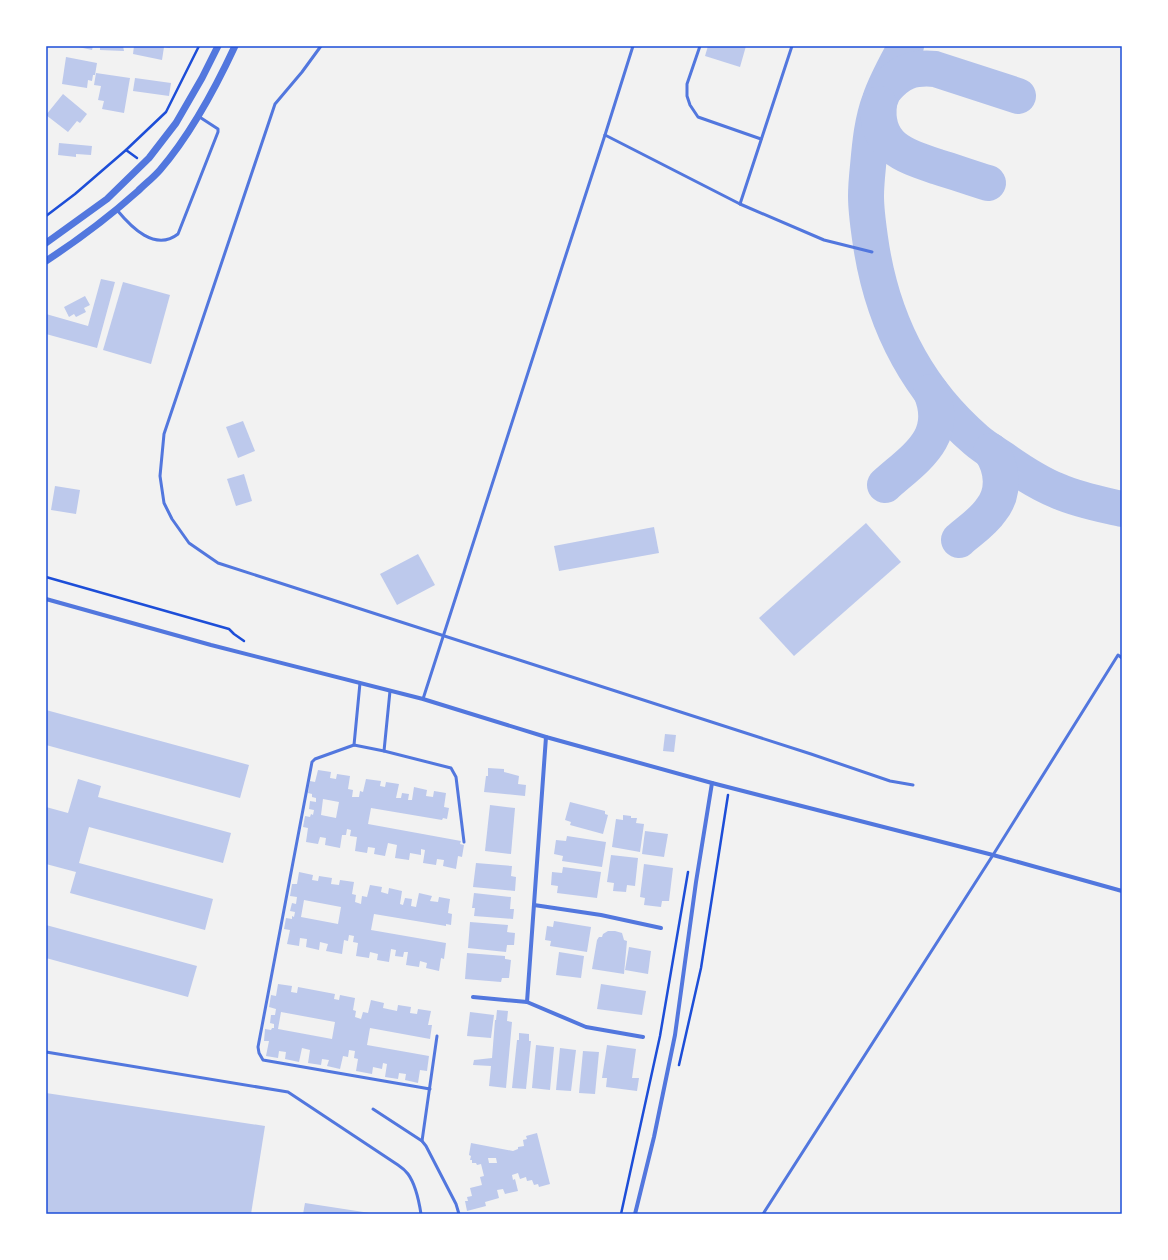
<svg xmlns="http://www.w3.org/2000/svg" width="1168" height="1260" viewBox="0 0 1168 1260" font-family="Manrope,sans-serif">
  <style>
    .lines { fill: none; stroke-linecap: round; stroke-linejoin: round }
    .taxiway { stroke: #b2c1ea; stroke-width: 36 }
    .building { fill: #bdc9ec; fill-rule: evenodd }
    .path { stroke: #1d4ed8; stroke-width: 2.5 }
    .service { stroke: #5277de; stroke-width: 3 }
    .minor { stroke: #5277de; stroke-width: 4 }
    .tertiary { stroke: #5277de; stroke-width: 7 }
    .neatline { fill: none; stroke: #1d4ed8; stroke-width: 1.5 }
  </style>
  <rect width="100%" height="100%" fill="#f2f2f2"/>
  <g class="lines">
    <g class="taxiway">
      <path d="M906,46C897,63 886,82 880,100C872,121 870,144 868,166C867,176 866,186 866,196C866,210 868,224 870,238C881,318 915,387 976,440C984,447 994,453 1003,459C1020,471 1038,483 1058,491C1078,500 1100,504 1122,509"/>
      <path d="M885,89C900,72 912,67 935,69L1018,96"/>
      <path d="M879,104C874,147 905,156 938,167C955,172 971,178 988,183"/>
      <path d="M885,485C915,458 950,438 931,392"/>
      <path d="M959,540C969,531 983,522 991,510C1005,493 1003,469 991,451"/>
    </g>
  </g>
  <g class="building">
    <polygon points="74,46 93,46 92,50"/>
    <polygon points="100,46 123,46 124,51 100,50"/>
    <polygon points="134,46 170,46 170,48 164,47 162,60 133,54"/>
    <polygon points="708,46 746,46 740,67 705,56"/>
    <polygon points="66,57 97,63 95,75 93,75 92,81 88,80 87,88 62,84"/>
    <polygon points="96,73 130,78 124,113 102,109 104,101 98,100 101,86 94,85"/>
    <polygon points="135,78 171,83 169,96 133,91"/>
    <polygon points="63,94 87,114 80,123 77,121 68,132 46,115"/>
    <polygon points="59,143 92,146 91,155 76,154 76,157 58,155"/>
    <polygon points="101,279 115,282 97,348 46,334 46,314 88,326"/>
    <polygon points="123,282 170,295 151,364 103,350"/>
    <polygon points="85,296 90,305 84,308 86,312 76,317 74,314 69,317 64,307"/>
    <polygon points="243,421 255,451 238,458 226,427"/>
    <polygon points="244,474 252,501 236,506 227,479"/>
    <polygon points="55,486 80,490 76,514 51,510"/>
    <polygon points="866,523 901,562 794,656 759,618"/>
    <polygon points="654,527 659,553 559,571 554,546"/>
    <polygon points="418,554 435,585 397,605 380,574"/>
    <polygon points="46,710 249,765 240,798 46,745"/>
    <polygon points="665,734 676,735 674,752 663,751"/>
    <polygon points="488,768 504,769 504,772 519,776 518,784 526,785 525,796 484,792 486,776 488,776"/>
    <path d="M318,770L331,772L330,778L336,779L337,774L350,776L348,789L353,790L352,797H359L360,791L363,792L366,779L381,781L380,786L385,787L386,782L399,784L396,798H401L402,793L409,794L408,800H412L414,787L427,790L426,796L433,797L434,791L446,793L444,807L449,808L447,819L443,818L442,820L371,808L368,824L461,841L460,844L464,845L462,857L458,856L456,869L443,866L444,860L437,859L436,865L423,863L425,850L421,849V855L410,853L409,860L395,858L397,845L388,843L385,856L374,854L375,848L368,847L367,853L355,851L357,837L350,836L351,830L347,829L346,835H342L340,848L325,845L326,838L320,837L318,844L306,842L308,828L303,827L305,816L310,817L311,814L313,815L314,810L309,809L310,801L316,802V798L312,797V794L308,793L310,781L315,782ZM323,799L339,802L336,818L321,815Z"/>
    <polygon points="78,779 101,786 98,797 231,833 223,863 89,827 79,863 213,899 205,930 70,893 76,872 46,864 46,807 68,813"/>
    <polygon points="570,802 605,811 605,814 608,815 603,834 570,825 571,822 565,820"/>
    <polygon points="490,805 515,808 511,854 485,851"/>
    <polygon points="623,815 631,816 631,818 637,818 636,823 644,824 640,852 612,847 616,819 623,820"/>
    <polygon points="645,831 668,834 664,857 642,854"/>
    <polygon points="567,836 606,842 602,867 562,861 563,856 554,854 556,840 566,841"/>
    <polygon points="611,855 638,858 635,886 627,885 626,892 613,891 614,883 607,882"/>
    <polygon points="476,863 512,866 511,876 516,877 515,891 473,887"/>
    <polygon points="644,864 673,868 669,901 662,901 661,907 644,905 645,898 640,897"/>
    <polygon points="563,867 601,872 597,898 557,893 558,886 551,885 552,872 562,873"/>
    <path d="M299,872L313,875L312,880L318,881L319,876L332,878L331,884L339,885L340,880L354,882L352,894L356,895L355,902L361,904L362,896L367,897L370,885L382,887L381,892L388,894L389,888L402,891L400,904L403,905L405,898L412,899L411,906L416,907L419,893L432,896L430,901L438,902L439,897L450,899L448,913L452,914L451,925L446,924V926L374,914L371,930L446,943L444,959L441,958L439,971L426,968L427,963L420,961L419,967L406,965L408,952H404L403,957L395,956L396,950L391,949L389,962L377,960L378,954L370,952L369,958L356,956L358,943L353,942L354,936L349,935L348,941L344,940L342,954L326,951L328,944L320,942L319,950L306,947L307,939L300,938L299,946L287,944L290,930L284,929L286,918L292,919V916L294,917L295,912L290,911L292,903L296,904L297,897L290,896L292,884H297ZM304,900L341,907L338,924L301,917Z"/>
    <polygon points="474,893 511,897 510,909 514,909 513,919 474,916 475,908 472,908"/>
    <polygon points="554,921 591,927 587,952 550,946 551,941 545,940 547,926 553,927"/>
    <polygon points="470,922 508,925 507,932 515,933 514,945 507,945 506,952 468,948"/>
    <polygon points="46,925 197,966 188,997 46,958"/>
    <polygon points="608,931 615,931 622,933 624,940 627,941 624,974 592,969 597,940 599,937 602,937 603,934"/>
    <polygon points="629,947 651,951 648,974 625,970"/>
    <polygon points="559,952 584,956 581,978 556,975"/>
    <polygon points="467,953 505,956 505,959 511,960 509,978 502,978 501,982 465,979"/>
    <path d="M278,984L292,986L291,992L297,993L298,987L335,994L334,999L339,1000L340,995L355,998L353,1010L356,1011L355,1017L361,1019L363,1012L368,1013L371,1000L384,1003L383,1008L397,1011L398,1005L411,1007L410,1013L417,1014L418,1009L431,1011L428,1025H432L430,1039L370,1028L367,1045L429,1056L427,1071L420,1070L418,1083L405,1080L406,1074L399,1073L398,1079L385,1077L387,1064L383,1063L382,1069L373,1067L372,1074L356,1071L358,1059L354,1058L355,1051L349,1050L348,1057L343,1056L340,1069L327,1066L329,1060L322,1059L321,1065L308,1063L310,1050L302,1048L299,1062L285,1059L286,1052L279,1051L278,1058L266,1056L269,1041H264L265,1029L271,1030L272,1028H274V1024L270,1023L271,1015H275L276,1009L269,1007L271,995L276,996ZM281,1012L335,1022L332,1039L278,1029Z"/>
    <polygon points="601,984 646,991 642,1015 597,1009"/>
    <polygon points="497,1010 508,1011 507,1021 512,1022 506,1088 489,1086 491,1066 473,1065 474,1060 492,1058 495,1020 496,1020"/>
    <polygon points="470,1012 494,1015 491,1038 467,1036"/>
    <polygon points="519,1033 529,1034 529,1041 531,1041 526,1089 512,1088 517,1040 519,1040"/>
    <polygon points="536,1045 554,1047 550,1090 532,1088"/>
    <polygon points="607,1045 636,1049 632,1078 639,1078 637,1091 606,1087 607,1078 602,1078"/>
    <polygon points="560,1048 576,1050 571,1091 556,1090"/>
    <polygon points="583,1051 599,1052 595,1094 579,1093"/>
    <polygon points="46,1093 265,1126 251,1214 46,1214"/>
    <path d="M537,1133L550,1184L539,1187L538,1184L534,1185L532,1180L527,1181L526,1177L520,1179L518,1173L512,1175L513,1180L515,1179L518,1191L505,1194L503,1189L497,1190L499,1198L485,1202L486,1206L467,1211L465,1201H468L467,1197L472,1196L470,1188L482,1185L480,1177L484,1176L481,1164L477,1165L476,1163H472V1160H470L471,1156L469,1155L471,1143L513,1151L518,1149V1147L524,1146L523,1140L527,1139L526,1136ZM488,1158H496L497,1163H489Z"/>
    <polygon points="305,1203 370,1213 370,1214 303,1214"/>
  </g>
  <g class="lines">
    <g class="path">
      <polyline points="126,150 137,158"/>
      <polyline points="46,216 75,194 126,150 166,112 199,46"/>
      <polyline points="46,577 229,629 234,634 244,641"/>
      <polyline points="679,1065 701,968 728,795"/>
      <polyline points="621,1214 660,1036 688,872"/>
    </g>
    <g class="service">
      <polyline points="321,46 302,72 275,104 164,434 160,476 164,503 172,519 189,543 218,563 811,754 890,781 913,785"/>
      <polyline points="700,46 687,84 687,96 690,105 698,117 761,139"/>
      <polyline points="605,135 740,204 824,240 872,252"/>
      <polyline points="740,204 792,46"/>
      <path d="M117,210C131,227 155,252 178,234L218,132V129L198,116"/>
      <polyline points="423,699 562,267 605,135 633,46"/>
      <polyline points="354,745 360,683"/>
      <polyline points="384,751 390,691"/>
      <path d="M46,1052L288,1092L398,1165C401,1167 405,1170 408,1174C416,1185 419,1201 421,1214"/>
      <polyline points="430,1089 263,1060 259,1053 258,1047 312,762 315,759 354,745 384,751 451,768 456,777 464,842"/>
      <polyline points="373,1109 422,1141 426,1146 456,1204 459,1214"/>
      <polyline points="422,1141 437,1036"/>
      <polyline points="763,1214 993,855 1118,655 1122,658"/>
    </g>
    <g class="minor">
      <polyline points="46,599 211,645 423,699 546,737 712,783 993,855 1122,891"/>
      <polyline points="534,905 601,915 661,928"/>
      <polyline points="473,997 527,1002 586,1027 643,1037"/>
      <polyline points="527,1002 546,737"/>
      <polyline points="635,1214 654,1137 675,1035 696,882 712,783"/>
    </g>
    <g class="tertiary">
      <polyline points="46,243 107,199 149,158 176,123 202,78 218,46"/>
      <path d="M46,261C78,240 109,217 138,191C145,184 153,178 160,170C191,134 215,89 235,46"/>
    </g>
  </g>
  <rect width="1168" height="1260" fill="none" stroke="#ffffff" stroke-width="94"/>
  <rect x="47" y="47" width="1074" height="1166" class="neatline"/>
</svg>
